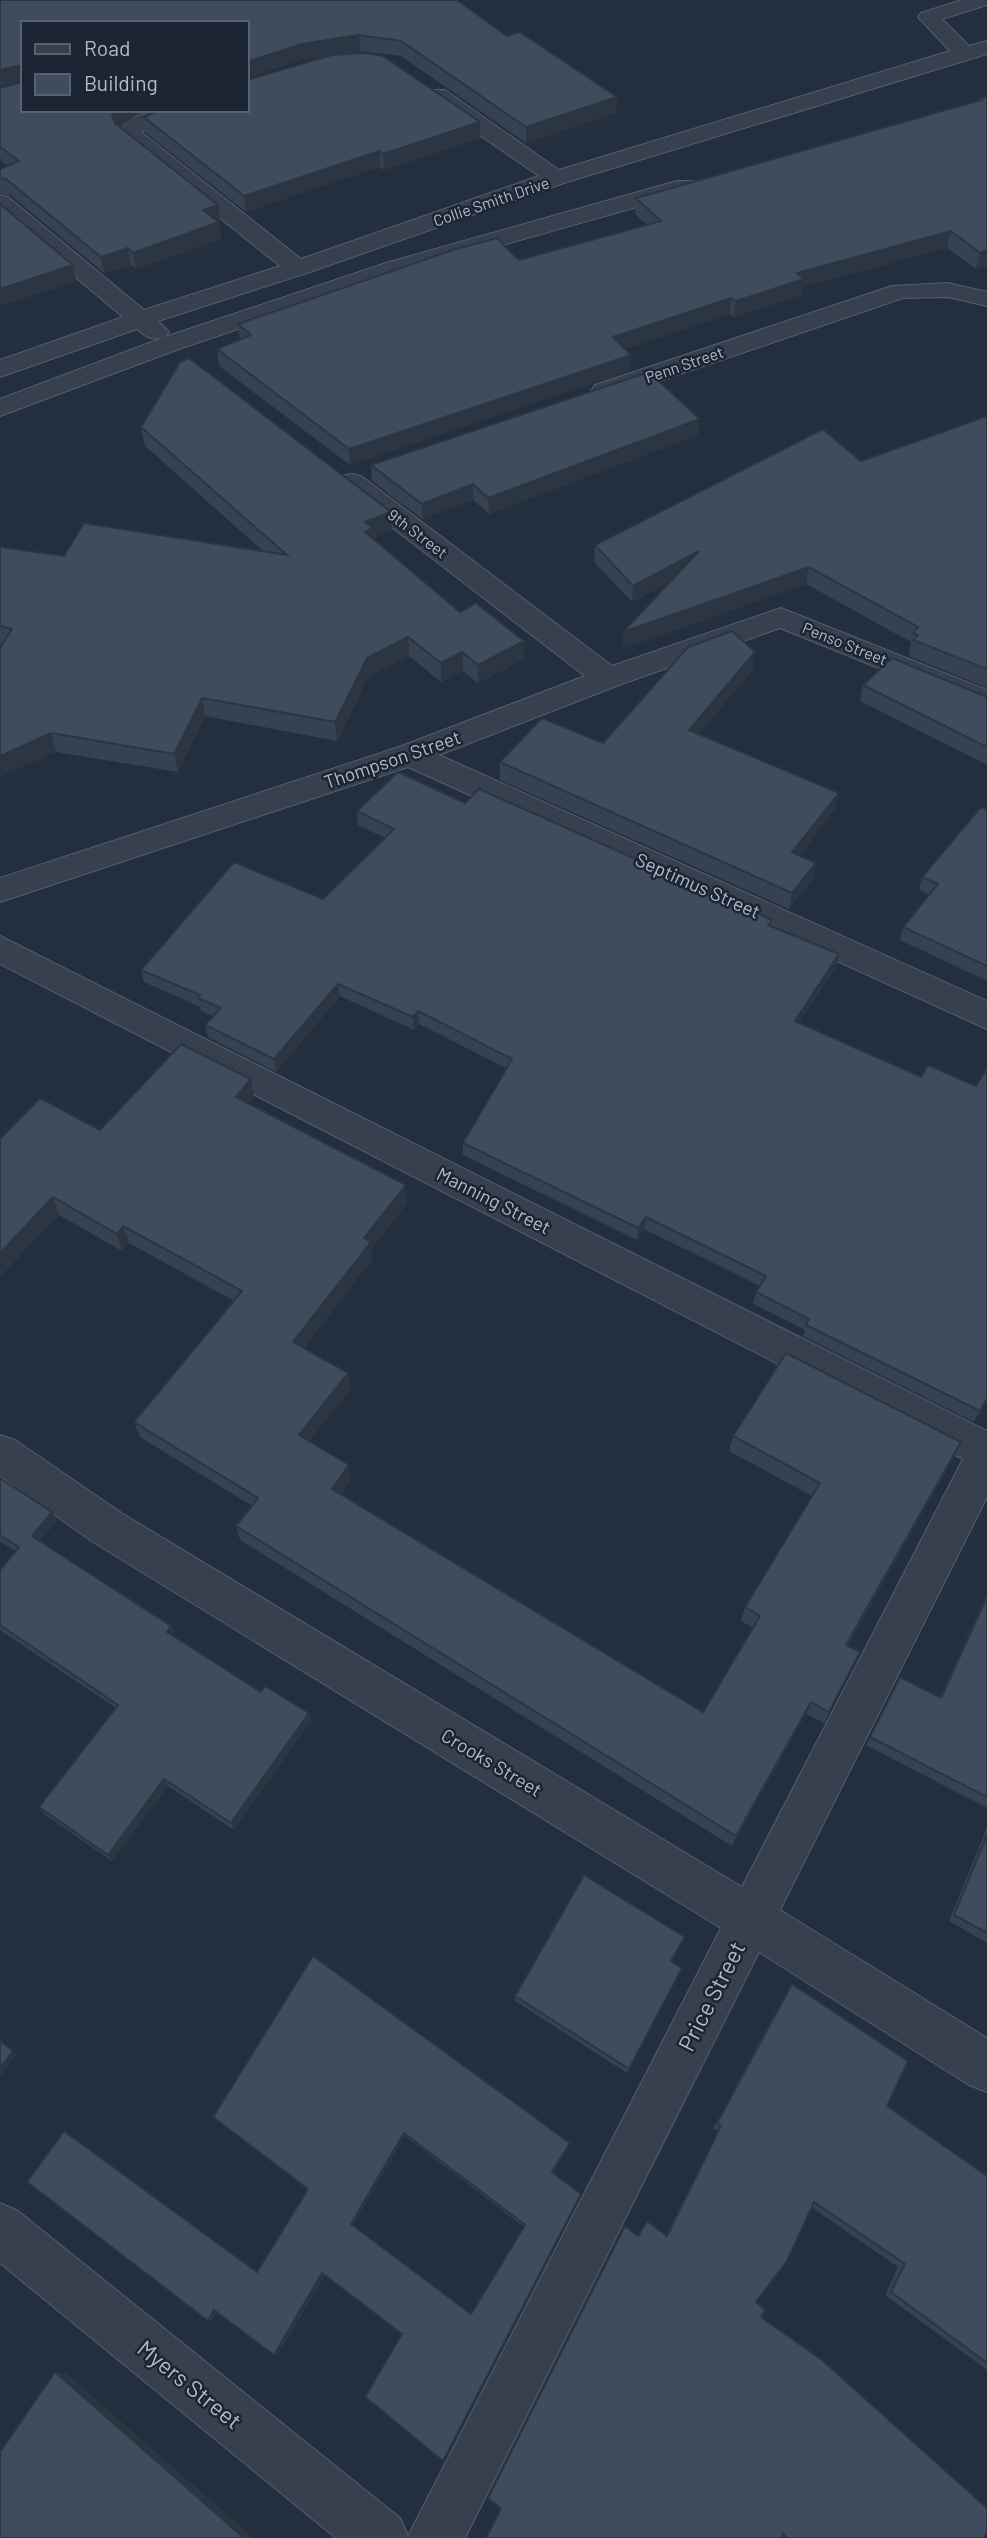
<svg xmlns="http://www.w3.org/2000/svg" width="987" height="2538" viewBox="0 0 987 2538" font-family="Barlow,sans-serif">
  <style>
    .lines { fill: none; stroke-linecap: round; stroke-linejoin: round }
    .minor-casing { stroke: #555e6c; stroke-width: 2 }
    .minor { fill: #37404e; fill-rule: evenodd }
    .wall { fill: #364151; fill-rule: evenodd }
    .shaded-wall { fill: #2c3542 }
    .building { fill: #3f4c5e; stroke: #2c3542; stroke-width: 2; fill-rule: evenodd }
    .labels { text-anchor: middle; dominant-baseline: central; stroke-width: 5; stroke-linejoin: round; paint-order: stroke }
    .far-street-label { font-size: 16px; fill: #b3bbc9; stroke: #1c2533 }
    .street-label { font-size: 19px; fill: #b3bbc9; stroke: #1c2533 }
    .near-street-label { font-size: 23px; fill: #b3bbc9; stroke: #1c2533 }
  </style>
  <rect width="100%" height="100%" fill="#232e3e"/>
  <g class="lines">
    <g class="minor-casing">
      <g id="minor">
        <path d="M962,0H987V5L942,19L969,46L987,41V54L564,183L307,273L158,321L169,332L165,337L386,263L677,181H693L697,186L693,191L404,273L179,349L0,416V399L165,337C152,341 146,337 137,329L0,377V360L123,317L0,214V195L8,197L144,310L280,266L120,138L117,133C134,109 160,110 187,110L184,115L141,132L301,259L539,176L429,100L426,95L429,90H445L559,170L950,51L918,17L921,13Z"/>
        <polygon points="948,283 987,292 987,306 948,297 903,298 613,397 604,399 595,397 591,391 595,385 892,286"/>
        <polygon points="351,474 361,476 612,666 781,608 987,690 987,712 780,628 619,685 439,755 987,1001 987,1029 408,767 0,902 0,878 399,747 585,676 341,488 337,482 341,476"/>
        <polygon points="0,936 987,1431 987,1497 780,1910 987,2038 987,2092 969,2085 759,1952 465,2538 336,2538 0,2263 0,2203 18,2211 400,2518 408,2536 721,1928 93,1542 0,1476 0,1435 15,1440 123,1514 742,1887 963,1459 0,964"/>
      </g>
    </g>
    <use href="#minor" class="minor"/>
  </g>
  <g class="wall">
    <polygon points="0,0 507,36 616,113 526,143 401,56 360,51 336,55 480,122 480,138 384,170 380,167 246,212 146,133 144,117 330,56 303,59 247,78 247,23 23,23 139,113 120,127 218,205 220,221 219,222 221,239 136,269 131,265 104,273 10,195 0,193 0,169 7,166 0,160 0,88 21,82"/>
    <polygon points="987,96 987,266 976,269 947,248 803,287 802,295 734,317 730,314 625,349 630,371 350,465 219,366 217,349 240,339 238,324 519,260 647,225 635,214 636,198 979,101 979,99"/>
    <polygon points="987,416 987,688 909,656 911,642 806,584 622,649 670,582 632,602 594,562 595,545 861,461"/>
    <polygon points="700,419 698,435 489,514 473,500 422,519 372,481 371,465"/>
    <polygon points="141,427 392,531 374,537 374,540 460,612 524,641 524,659 478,683 463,671 441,682 409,656 368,677 337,741 205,716 178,772 56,752 0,776 0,648 2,644 0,644 0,547 64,556 264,552 145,446"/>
    <polygon points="753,670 698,734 839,793 835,809 800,855 816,863 813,879 789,909 500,780 500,762 603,743"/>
    <polygon points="863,685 987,697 987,765 860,701"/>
    <polygon points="465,803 772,920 771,926 839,954 836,967 799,1023 921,1077 976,1086 987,1068 987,1399 974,1422 803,1336 805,1330 753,1304 756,1292 760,1286 644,1229 637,1240 463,1155 463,1143 506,1068 419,1024 414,1030 340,996 276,1072 208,1037 205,1025 213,1016 201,1011 200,1007 144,982 141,970 323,899 385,838 358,825 357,811"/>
    <polygon points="987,809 987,981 900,940 903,927 929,895 919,890 922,877"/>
    <polygon points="251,1079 254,1098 249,1104 406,1185 407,1203 371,1249 372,1259 304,1348 351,1389 309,1441 351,1480 341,1494 703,1712 753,1628 741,1621 745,1607 812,1496 729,1451 733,1436 954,1457 848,1646 860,1652 824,1723 806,1714 732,1846 240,1540 236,1526 252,1506 140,1437 134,1422 234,1301 129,1243 122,1251 59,1215 0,1139 100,1130"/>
    <polygon points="0,1478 52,1512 57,1521 40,1541 171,1626 175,1634 173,1636 261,1692 309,1713 311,1721 234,1830 168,1786 112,1861 44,1814 39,1807 116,1708 0,1630 0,1570 15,1551 0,1541"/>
    <polygon points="987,1594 987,1808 866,1745 900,1677 940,1697"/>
    <polygon points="987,1827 987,1943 949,1921"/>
    <polygon points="685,1937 672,1961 627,2073 515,2001 515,1996"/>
    <polygon points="792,1984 887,2106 987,2176 987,2370 885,2295 898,2267 811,2207 756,2302 761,2317 984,2538 784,2538 782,2536 782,2538 485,2538 500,2508 488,2498 489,2497 623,2229 625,2226 638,2236 647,2221 666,2235 718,2131 713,2128 787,1991"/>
    <path d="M213,2117L569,2146L553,2173L443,2461L402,2334L325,2275L277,2356L217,2312L211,2322L27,2182L257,2272L307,2190ZM405,2136L524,2227L471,2314L353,2225Z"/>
  </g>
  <g class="shaded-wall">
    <polygon points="359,35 360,51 303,59 247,78 247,62 302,44"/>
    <polygon points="21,65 23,81 0,87 0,70"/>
    <polygon points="617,97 616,113 526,143 526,127"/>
    <polygon points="119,110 149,110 139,113 115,131 112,115"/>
    <polygon points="480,122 480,138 384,170 383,154"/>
    <polygon points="379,151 380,167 246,212 244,196"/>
    <polygon points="218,205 220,221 205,226 203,210"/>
    <polygon points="219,222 221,239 136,269 133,253"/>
    <polygon points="951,231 947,248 803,287 802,295 734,317 736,301 797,273"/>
    <polygon points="128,248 131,265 104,273 101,257"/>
    <polygon points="987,250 987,266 976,269 980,253"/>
    <polygon points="73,265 76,282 0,306 0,289"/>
    <polygon points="731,298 730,314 612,354 613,337"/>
    <polygon points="631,355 630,371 350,465 349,449"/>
    <polygon points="700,419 698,435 489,514 488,498"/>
    <polygon points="473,484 473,500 422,519 422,504"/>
    <polygon points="391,512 392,531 374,537 375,547 366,551 365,522"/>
    <polygon points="699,551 697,568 632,602 633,586"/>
    <polygon points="809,567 806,584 622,649 623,632"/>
    <polygon points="408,637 409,656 368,677 337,741 335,722 367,658"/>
    <polygon points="524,641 524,659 478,683 478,665"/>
    <polygon points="462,652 463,671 441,682 441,663"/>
    <polygon points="755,652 753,670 687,748 689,730"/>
    <polygon points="202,698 205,716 178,772 174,754"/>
    <polygon points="51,733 56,752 0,776 0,756"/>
    <polygon points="839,793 835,809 789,869 792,852"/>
    <polygon points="816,863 813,879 789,909 792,893"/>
    <polygon points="839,954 836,967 792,1034 795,1021"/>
    <polygon points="338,984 340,996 276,1072 274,1059"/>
    <polygon points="418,1011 419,1024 414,1030 413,1017"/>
    <polygon points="251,1079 254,1098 239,1115 236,1097"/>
    <polygon points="406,1185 407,1203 371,1249 372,1259 296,1358 293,1342 364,1238"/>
    <polygon points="53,1197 59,1215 0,1277 0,1253"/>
    <polygon points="646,1217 644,1229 637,1240 638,1228"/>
    <polygon points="123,1226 129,1243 122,1251 117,1234"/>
    <polygon points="348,1373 351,1389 302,1450 299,1435"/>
    <polygon points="961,1442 954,1457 841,1658 846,1645"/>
    <polygon points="349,1465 351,1480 334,1503 332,1489"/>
    <polygon points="52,1512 57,1521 37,1545 32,1536"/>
    <polygon points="171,1626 175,1634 170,1640 167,1632"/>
    <polygon points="811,1702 806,1714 732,1846 736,1836"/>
    <polygon points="309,1713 311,1721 234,1830 231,1823"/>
    <polygon points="164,1779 168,1786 112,1861 108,1855"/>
    <polygon points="0,2041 17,2054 0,2077"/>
    <polygon points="404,2133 405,2136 352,2226 351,2224"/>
    <polygon points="322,2273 325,2275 277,2356 274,2355"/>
    <polygon points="214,2310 218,2311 211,2322 208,2321"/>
    <polygon points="55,2372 66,2373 254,2538 244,2538"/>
  </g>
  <g class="building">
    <polygon points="0,0 457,0 507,36 520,32 617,97 526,127 401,41 359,35 302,44 247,62 247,23 23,23 23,110 119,110 112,115 115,123 218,205 203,210 219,222 133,253 128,248 101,257 6,179 0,178 0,169 19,161 0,147 0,88 22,82 21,65 0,70"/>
    <polygon points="366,53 383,56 480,122 383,154 379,151 244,196 144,117 160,110 247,110 247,80 332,55"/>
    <polygon points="987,96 987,250 980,253 951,231 797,273 804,279 736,301 731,298 613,337 631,355 349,449 217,349 251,335 238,324 456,249 497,238 519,260 661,221 636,198 981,100 979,99"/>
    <polygon points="0,204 73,265 0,289"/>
    <polygon points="189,358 391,512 365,522 373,528 365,532 460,612 476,603 524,641 478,665 462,652 441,663 408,637 367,658 335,722 202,698 174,754 51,733 0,756 0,648 12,629 0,626 0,547 64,556 84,523 287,555 141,427 180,362"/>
    <polygon points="649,372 700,419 488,498 473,484 422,504 371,465"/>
    <polygon points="987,416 987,669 913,640 918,635 913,633 918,627 809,567 623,632 699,551 633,586 595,545 823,429 861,461"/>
    <polygon points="732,631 755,652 689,730 839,793 792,852 816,863 792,893 500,762 542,718 603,743 688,647"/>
    <polygon points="892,658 987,697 987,747 863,685"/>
    <polygon points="398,772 465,803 479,789 772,920 768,925 839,954 795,1021 921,1077 928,1065 976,1086 987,1068 987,1398 980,1411 806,1325 809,1319 756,1292 766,1276 646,1217 638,1228 463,1143 512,1059 418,1011 413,1017 338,984 274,1059 205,1025 221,1008 198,998 200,995 141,970 234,862 323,899 394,829 357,811"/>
    <polygon points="981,807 987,809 987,966 903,927 938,884 922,877"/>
    <polygon points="181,1044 251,1079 236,1097 406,1185 364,1238 371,1242 293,1342 348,1373 299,1435 349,1465 332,1489 703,1712 760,1616 745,1607 820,1483 733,1436 786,1353 961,1442 846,1645 860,1652 829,1712 811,1702 736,1836 236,1526 258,1498 134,1422 242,1291 123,1226 117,1234 53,1197 0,1253 0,1139 40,1098 100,1130"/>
    <polygon points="0,1478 52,1512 32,1536 171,1626 167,1632 261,1692 265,1686 309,1713 231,1823 164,1779 108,1855 39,1807 118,1705 0,1625 0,1570 19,1547 0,1535"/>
    <polygon points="987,1597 987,1797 870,1737 900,1677 941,1698"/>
    <polygon points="987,1835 987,1933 954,1915"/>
    <polygon points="584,1875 685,1937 671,1961 682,1968 629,2069 515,1996"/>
    <path d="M313,1956L570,2143L552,2172L581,2194L443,2461L365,2397L402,2334L322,2273L274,2355L214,2310L208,2321L27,2182L64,2131L257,2272L308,2189L213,2117ZM404,2133L525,2225L471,2314L351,2224Z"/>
    <polygon points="792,1984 908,2061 887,2106 987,2176 987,2363 891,2292 905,2264 814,2202 787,2261 756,2302 765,2310 761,2317 822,2360 987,2508 987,2532 984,2538 787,2538 783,2534 782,2538 486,2538 501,2509 488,2498 625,2226 638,2236 647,2221 667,2236 721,2126 717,2123"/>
    <polygon points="0,2041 13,2051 0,2068"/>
    <polygon points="55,2372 244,2538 0,2538 0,2452"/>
  </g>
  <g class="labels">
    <g class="far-street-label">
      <text transform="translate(491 201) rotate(-19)">Collie Smith Drive</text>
      <text transform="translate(684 364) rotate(-19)">Penn Street</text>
      <text transform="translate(418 533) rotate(37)">9th Street</text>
      <text transform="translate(845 643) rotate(22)">Penso Street</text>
    </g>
    <g class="street-label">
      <text transform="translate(392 759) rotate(-19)">Thompson Street</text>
      <text transform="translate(698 885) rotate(24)">Septimus Street</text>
      <text transform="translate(494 1200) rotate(27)">Manning Street</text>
      <text transform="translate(492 1762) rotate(31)">Crooks Street</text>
    </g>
    <g class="near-street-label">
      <text transform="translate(711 1996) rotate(-63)">Price Street</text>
      <text transform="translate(190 2384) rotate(39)">Myers Street</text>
    </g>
  </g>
  <rect x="21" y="21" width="228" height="91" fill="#1c2533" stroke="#58616f" stroke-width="2"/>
  <rect x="35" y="44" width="35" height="10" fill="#37404e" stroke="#58616f" stroke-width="2"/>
  <text x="84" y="56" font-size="21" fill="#b3bbc9">Road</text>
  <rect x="35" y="74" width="35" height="21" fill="#3f4c5e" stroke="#58616f" stroke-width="2"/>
  <text x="84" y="91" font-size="21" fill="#b3bbc9">Building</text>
</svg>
